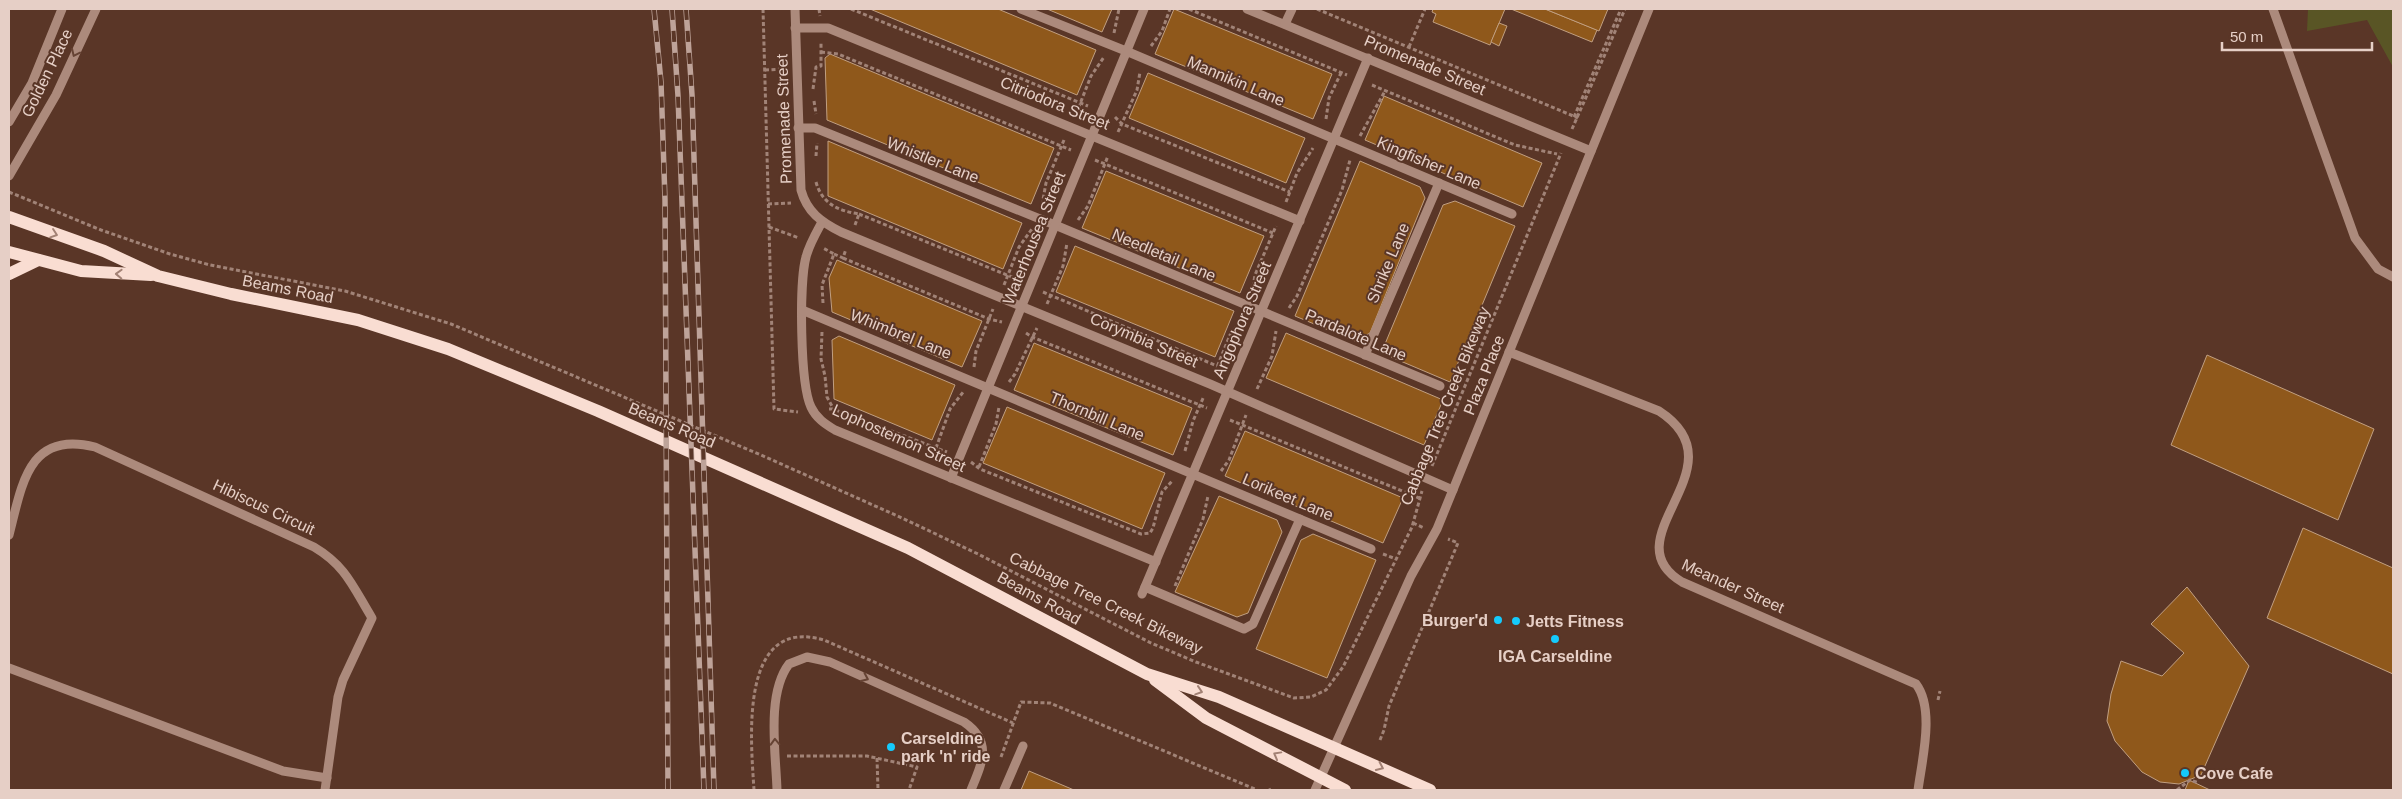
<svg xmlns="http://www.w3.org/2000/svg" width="2402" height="799" viewBox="0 0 2402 799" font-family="Arial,sans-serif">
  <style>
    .green { fill: #595525 }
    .building { fill: #8f581b; stroke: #c19f81 }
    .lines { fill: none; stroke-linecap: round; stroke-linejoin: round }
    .path { stroke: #a18377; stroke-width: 3; stroke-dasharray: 4 2.5; stroke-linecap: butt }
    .minor { stroke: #ac8a7c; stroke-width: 9 }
    .major { stroke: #f9ddd2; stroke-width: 12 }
    .rail-casing { stroke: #bea399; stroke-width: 5.5 }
    .rail { stroke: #5a3627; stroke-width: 4; stroke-dasharray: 11; stroke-linecap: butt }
    .oneway { stroke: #664334 }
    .oneway2 { stroke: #a28174 }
    .poi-dot { fill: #15cafb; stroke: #5a3627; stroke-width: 2 }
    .labels { text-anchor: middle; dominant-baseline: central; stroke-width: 4; stroke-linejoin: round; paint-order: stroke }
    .street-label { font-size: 16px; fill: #e6cfc6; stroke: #5a3627 }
    .poi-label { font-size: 16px; font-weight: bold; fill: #e6cfc6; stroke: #5a3627; text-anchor: start }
  </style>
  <rect width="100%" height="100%" fill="#5a3627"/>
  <polygon class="green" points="2308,9 2393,9 2393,67 2367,20 2307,31"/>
  <g class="building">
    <polygon points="870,9 998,9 1096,50 1077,95"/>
    <polygon points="1047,9 1112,9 1102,32"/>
    <polygon points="1174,9 1332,74 1313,119 1155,54"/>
    <polygon points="1433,9 1505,9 1490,45 1433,22 1436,14 1432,12"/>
    <polygon points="1511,9 1545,9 1597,30 1592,42"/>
    <polygon points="1545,9 1608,9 1599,31"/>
    <polygon points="1499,23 1507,26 1499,46 1491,42"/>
    <polygon points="830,54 1054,148 1031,204 827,120 825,58"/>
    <polygon points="1148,73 1305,138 1286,183 1129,118"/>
    <polygon points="1384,96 1542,163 1523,207 1365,140"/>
    <polygon points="828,141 1022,223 1003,269 828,196"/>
    <polygon points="1360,161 1420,187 1425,198 1370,333 1355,341 1295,316"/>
    <polygon points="1106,171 1264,236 1240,293 1082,228"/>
    <polygon points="1455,201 1515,226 1450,382 1391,357 1385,344 1443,205"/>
    <polygon points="1075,246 1234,311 1215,357 1056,292"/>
    <polygon points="837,260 982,321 962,367 832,312 829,278"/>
    <polygon points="1286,333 1443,400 1424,445 1266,378"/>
    <polygon points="839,336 955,385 932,440 834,399 832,340"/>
    <polygon points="1034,343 1192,408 1173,455 1014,390"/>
    <polygon points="2207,355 2374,429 2338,520 2171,445"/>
    <polygon points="1007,407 1165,473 1142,529 983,463"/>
    <polygon points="1245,431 1403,498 1383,543 1225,476"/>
    <polygon points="1219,496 1277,520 1282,532 1248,613 1237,617 1175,592"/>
    <polygon points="2303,528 2393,568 2393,674 2267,618"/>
    <polygon points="1313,534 1376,560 1327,678 1256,649 1301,540"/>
    <polygon points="2187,587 2249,666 2201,775 2179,784 2160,782 2142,772 2115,741 2107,721 2111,694 2121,661 2162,676 2184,653 2151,624"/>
    <polygon points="1029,771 1074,790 1021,790"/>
    <polygon points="2189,780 2210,790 2185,790"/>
  </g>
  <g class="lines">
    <g class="path">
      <polyline points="763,9 774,409 798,412"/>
      <polyline points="819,9 820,16"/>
      <polyline points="851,9 1088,106"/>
      <polyline points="1189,9 1347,75"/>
      <polyline points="1317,9 1578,118"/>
      <polyline points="1114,33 1119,9"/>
      <polyline points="1151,46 1162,31 1170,9"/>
      <polyline points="1409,47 1425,9"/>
      <polyline points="821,52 838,54 1071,150"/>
      <polyline points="765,70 783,69"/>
      <polyline points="1372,85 1515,145 1557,154"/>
      <polyline points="813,89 816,67 821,66 821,42"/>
      <polyline points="814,101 816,114"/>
      <polyline points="1076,114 1091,76 1104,57"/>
      <polyline points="1115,117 1122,124 1290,192"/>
      <polyline points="1574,117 1621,9"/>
      <polyline points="1326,119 1329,98 1341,73"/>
      <polyline points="1572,129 1625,9"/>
      <polyline points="1118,132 1137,90 1140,72"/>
      <polyline points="1360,136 1385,91"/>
      <polyline points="816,156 817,143"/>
      <polyline points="1095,160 1273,233"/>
      <path d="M816,182C822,204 839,211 859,214L855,225"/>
      <polyline points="9,192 101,230 170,254 210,265 345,291 451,324 761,455 902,518 980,555 1151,643 1196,662 1294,698 1311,697 1326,690 1343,667 1412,527 1422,491"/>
      <polyline points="1286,202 1297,173 1313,148"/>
      <polyline points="768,204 791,203"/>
      <polyline points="1042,205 1046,183 1064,140"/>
      <polyline points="859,214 1019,280"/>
      <polyline points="1078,220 1088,206 1108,156"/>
      <polyline points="769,227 799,238"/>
      <polyline points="834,254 843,258 846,249"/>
      <polyline points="843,258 989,319 1002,322"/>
      <polyline points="1004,285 1019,247 1032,229"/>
      <polyline points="1043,292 1217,366"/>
      <polyline points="1252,293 1255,275 1276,226"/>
      <polyline points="823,303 822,285 834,254 823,248"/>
      <polyline points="1047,304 1063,266 1067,243"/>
      <polyline points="1289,308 1297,296 1342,190 1350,160"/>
      <polyline points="822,332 821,359 825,376 827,397 833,408"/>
      <polyline points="1026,333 1032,337 1207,408"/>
      <polyline points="974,367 976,351 993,309"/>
      <polyline points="1215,372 1230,335 1240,322"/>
      <polyline points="1009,382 1015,374 1037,328"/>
      <polyline points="1257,389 1272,356 1276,331"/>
      <polyline points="829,409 833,409 947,452"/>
      <polyline points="1230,420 1419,498"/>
      <polyline points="936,448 950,409 964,391"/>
      <polyline points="1185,451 1193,421 1204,396"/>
      <polyline points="971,462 980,469 1141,534 1150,533 1153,528 1162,492 1173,480"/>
      <polyline points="1432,466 1561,153"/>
      <polyline points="979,467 996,424 999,407"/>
      <polyline points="1221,471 1229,460 1246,415"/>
      <polyline points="1413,523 1424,528"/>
      <polyline points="1383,554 1396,559"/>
      <polyline points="1175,586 1203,519 1208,496"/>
      <polyline points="1938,700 1940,691"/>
      <polyline points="1380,740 1384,730 1389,706 1458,543 1448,539"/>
      <polyline points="787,756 867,756 917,767 909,790"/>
      <polyline points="1001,757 1021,702 1050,703 1257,790"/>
      <polyline points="877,758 878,790"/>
      <path d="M754,790C751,741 738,615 824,640L1013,723"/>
      <polyline points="1269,790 1271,789"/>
      <polyline points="2177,790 2190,780 2199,783"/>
    </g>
    <g class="minor">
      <path d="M795,9L801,190C807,212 821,222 841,232L1210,384L1453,490"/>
      <polyline points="1021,9 1126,51 1512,214"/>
      <polyline points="1247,9 1591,151"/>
      <polyline points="2273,9 2355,238 2378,269 2393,277"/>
      <polyline points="1285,24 1292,9"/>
      <polyline points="795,28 828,28 1300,221"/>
      <polyline points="9,122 32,83 62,9"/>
      <polyline points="798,128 815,128 1055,225 1440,386"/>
      <polyline points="9,176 56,95 96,9"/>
      <path d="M822,222C816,233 809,245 806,257C799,282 800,384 811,407C816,418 825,424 835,430L1156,562"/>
      <polyline points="802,310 1371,549"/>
      <path d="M1509,352L1659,411C1745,467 1608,538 1682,582L1916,684C1935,709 1922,760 1918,790"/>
      <polyline points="1365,355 1439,183"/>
      <polyline points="951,478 1144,9"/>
      <path d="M9,535C22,485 28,430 95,447L314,547C346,566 353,587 372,618L343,680L338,697L325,790"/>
      <polyline points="1145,587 1244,629 1253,624 1300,519"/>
      <polyline points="1142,594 1368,58"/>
      <polyline points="9,668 283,771 327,778"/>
      <path d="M777,790C776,754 766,694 789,664L807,657L830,662L964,722C993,742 982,763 971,790"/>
      <polyline points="1004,790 1023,746"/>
      <polyline points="1315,790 1411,576 1437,529 1649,9"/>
    </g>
    <g class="major">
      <polyline points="9,217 104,251 158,276 231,294 358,320 448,349 598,411 908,548 1147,674 1219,697 1430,790"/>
      <polyline points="9,252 81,271 151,275"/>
      <polyline points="9,274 38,260"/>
      <polyline points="1155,680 1206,718 1345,790"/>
    </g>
    <g class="rail-casing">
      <g id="rail">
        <polyline points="654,9 661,82 665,200 668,790"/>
        <polyline points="672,9 678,96 704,790"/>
        <polyline points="686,9 692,95 714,790"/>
      </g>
    </g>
    <use href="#rail" class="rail"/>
  </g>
  <defs><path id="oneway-chevron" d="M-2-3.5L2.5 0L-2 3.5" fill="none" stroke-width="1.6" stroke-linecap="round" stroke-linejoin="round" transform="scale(1.25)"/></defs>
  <g class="oneway">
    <use href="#oneway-chevron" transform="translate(75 53) rotate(115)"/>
    <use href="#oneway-chevron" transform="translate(865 678) rotate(24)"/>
    <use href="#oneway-chevron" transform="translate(775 742) rotate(-92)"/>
  </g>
  <g class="oneway2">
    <use href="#oneway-chevron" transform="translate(54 234) rotate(19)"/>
    <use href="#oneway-chevron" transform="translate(119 274) rotate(-178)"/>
    <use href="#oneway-chevron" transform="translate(1199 691) rotate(18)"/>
    <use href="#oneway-chevron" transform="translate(1277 755) rotate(-151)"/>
    <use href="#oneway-chevron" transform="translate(1380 767) rotate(25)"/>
  </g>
  <g class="poi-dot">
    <circle cx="1498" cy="620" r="5"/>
    <circle cx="1516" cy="621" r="5"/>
    <circle cx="1555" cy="639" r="5"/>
    <circle cx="891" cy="747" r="5"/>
    <circle cx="2185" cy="773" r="5"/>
  </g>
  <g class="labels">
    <g class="street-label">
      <text transform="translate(1425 65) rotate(23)">Promenade Street</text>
      <text transform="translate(47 73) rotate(-64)">Golden Place</text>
      <text transform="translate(1236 81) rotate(23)">Mannikin Lane</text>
      <text transform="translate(1055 103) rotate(22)">Citriodora Street</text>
      <text transform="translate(784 119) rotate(-92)">Promenade Street</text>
      <text transform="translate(933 160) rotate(22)">Whistler Lane</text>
      <text transform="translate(1429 163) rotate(23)">Kingfisher Lane</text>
      <text transform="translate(1034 238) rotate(-68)">Waterhousea Street</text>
      <text transform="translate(1164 255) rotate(23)">Needletail Lane</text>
      <text transform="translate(1388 263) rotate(-67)">Shrike Lane</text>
      <text transform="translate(288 289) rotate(11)">Beams Road</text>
      <text transform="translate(1242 320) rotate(-67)">Angophora Street</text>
      <text transform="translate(901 334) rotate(22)">Whimbrel Lane</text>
      <text transform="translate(1356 335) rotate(23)">Pardalote Lane</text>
      <text transform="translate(1144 340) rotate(23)">Corymbia Street</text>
      <text transform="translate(1484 375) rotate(-68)">Plaza Place</text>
      <text transform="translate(1445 406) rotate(-68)">Cabbage Tree Creek Bikeway</text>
      <text transform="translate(1097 416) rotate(23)">Thornbill Lane</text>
      <text transform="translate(672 425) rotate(23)">Beams Road</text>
      <text transform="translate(899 438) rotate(24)">Lophostemon Street</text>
      <text transform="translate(1288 497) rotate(23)">Lorikeet Lane</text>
      <text transform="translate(264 507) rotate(25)">Hibiscus Circuit</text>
      <text transform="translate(1733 586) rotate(24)">Meander Street</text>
      <text transform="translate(1039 598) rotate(29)">Beams Road</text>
      <text transform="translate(1106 603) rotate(26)">Cabbage Tree Creek Bikeway</text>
    </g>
    <g class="poi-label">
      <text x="1488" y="620" text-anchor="end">Burger'd</text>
      <text x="1526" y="621">Jetts Fitness</text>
      <text x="1555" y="656" text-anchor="middle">IGA Carseldine</text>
      <text x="901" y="738">Carseldine<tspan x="901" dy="18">park 'n' ride</tspan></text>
      <text x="2195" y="773">Cove Cafe</text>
    </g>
  </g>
  <rect width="2402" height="799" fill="none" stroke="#e6cfc6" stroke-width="20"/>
  <path d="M2222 42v8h150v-8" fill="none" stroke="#e6cfc6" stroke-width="2.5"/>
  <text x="2230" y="42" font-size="15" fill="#e6cfc6" stroke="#5a3627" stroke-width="4" paint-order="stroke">50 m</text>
</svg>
